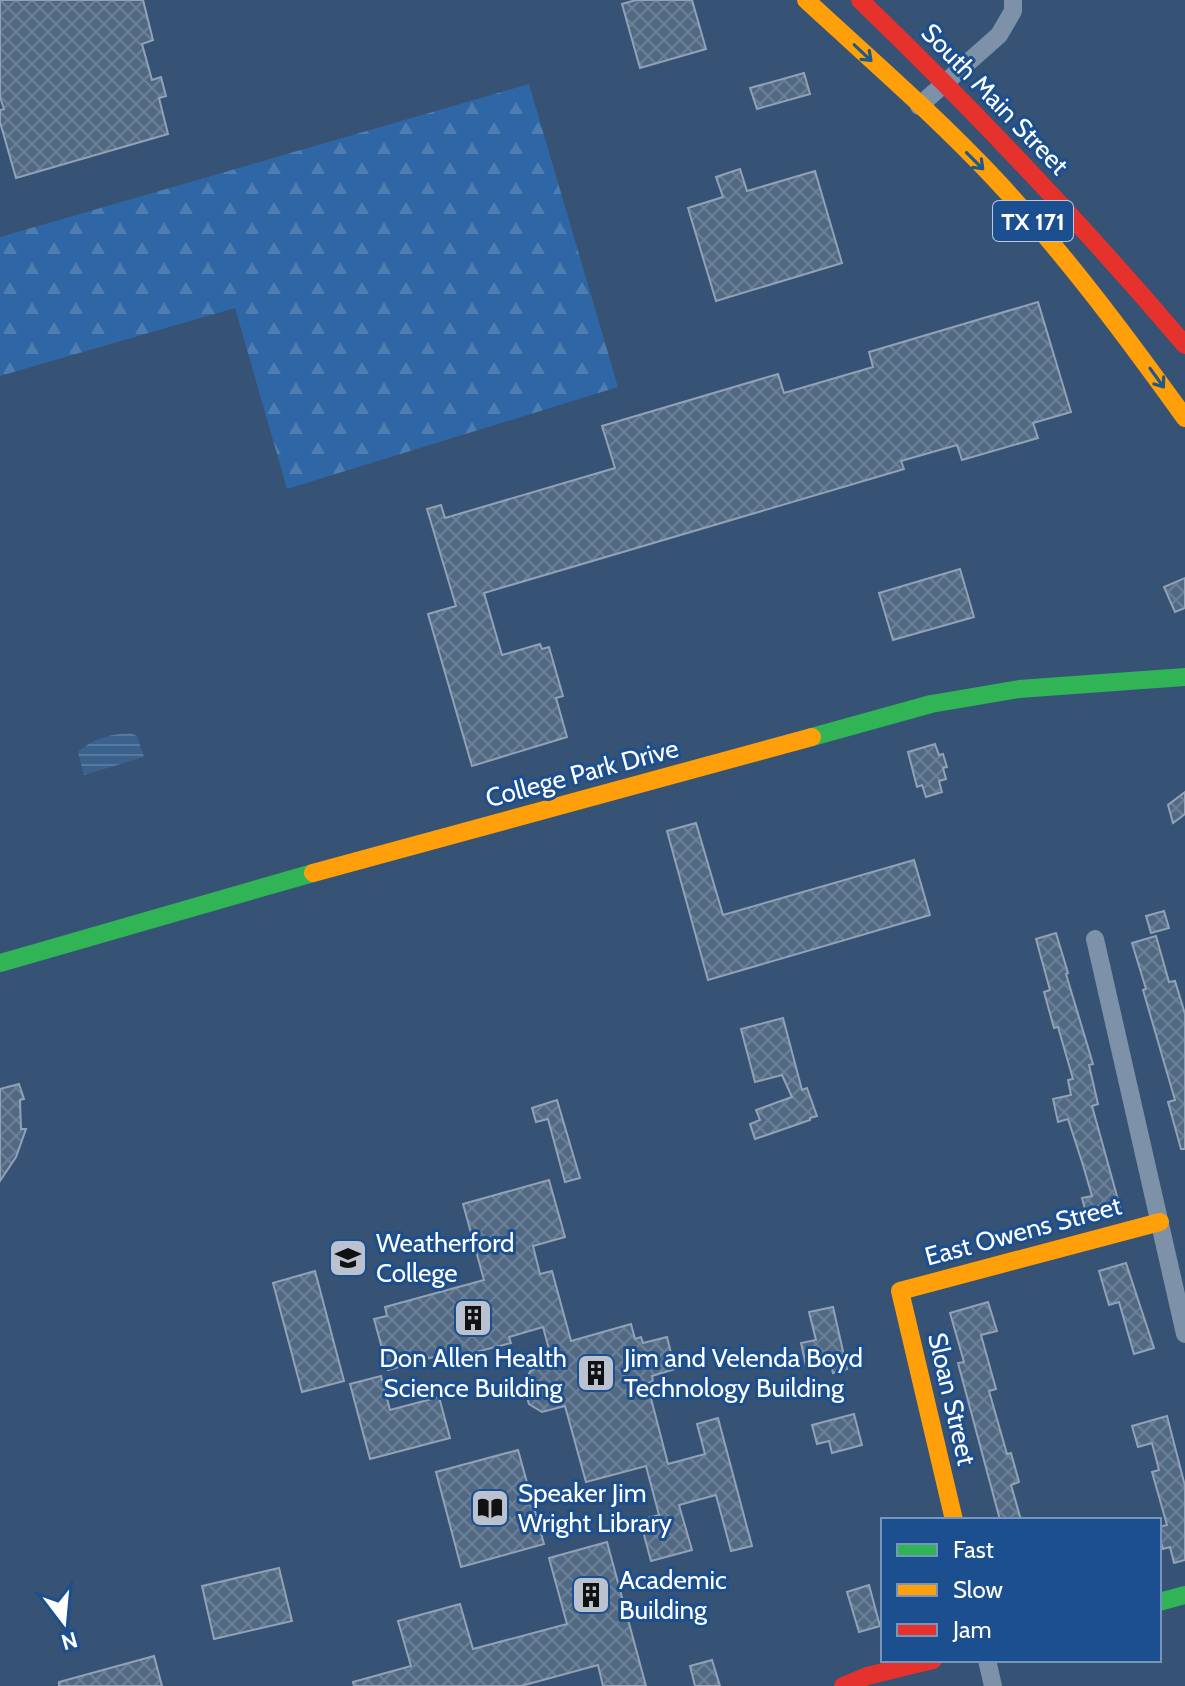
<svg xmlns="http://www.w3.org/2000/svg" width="1185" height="1686" viewBox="0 0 1185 1686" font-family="Cabin,sans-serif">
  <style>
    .forest { fill: url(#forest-firs) }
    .water { fill: url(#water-rules) }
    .building { fill: url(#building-cross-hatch); stroke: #92a2b6; stroke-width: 2 }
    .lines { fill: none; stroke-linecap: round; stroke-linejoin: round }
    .street { stroke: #7d92a8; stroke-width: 18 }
    .fast { stroke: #30b455; stroke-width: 18 }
    .slow { stroke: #ff9f0a; stroke-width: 18 }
    .jam { stroke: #e5322d; stroke-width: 18 }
    .oneway { stroke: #1d5989 }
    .labels { text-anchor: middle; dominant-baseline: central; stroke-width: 6; stroke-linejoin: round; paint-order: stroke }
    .shield { fill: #1b4f8f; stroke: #bbcadd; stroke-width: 2 }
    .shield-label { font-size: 24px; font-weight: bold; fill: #fff }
    .street-label { font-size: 26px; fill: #fff; stroke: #1b4f8f }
    .poi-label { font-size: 26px; fill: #fff; stroke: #1b4f8f; text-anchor: start }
  </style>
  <defs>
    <pattern id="forest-firs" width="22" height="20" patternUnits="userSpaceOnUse" patternTransform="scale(2)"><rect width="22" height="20" fill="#2f66a5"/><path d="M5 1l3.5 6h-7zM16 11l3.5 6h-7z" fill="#4e7db2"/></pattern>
    <pattern id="water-rules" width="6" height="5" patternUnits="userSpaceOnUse" patternTransform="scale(2)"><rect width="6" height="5" fill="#3b618d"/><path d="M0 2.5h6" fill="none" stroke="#58799e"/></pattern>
    <pattern id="building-cross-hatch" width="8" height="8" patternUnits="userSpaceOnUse" patternTransform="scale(2)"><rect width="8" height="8" fill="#526984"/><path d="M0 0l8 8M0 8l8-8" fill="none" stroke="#6c8096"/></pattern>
  </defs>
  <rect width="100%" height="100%" fill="#365274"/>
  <polygon class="forest" points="529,84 618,387 287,489 235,308 0,376 0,237"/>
  <path class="water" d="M131,733L137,736L144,757L84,775L78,752C93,738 111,734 131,733Z"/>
  <g class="building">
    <polygon points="0,0 143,0 153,40 142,44 152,80 161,77 166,96 159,98 168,134 16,178 0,122 0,110 4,109 0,97"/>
    <polygon points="636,0 692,0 706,49 640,68 622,4"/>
    <polygon points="804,73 810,94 757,109 750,88"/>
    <polygon points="740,169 747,191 815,171 842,263 716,301 688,208 723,197 716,177"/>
    <polygon points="1038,302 1071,412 1033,423 1038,438 962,460 957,445 901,461 904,469 484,593 502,655 540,644 542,649 549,647 563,696 556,698 567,737 472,766 428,614 456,606 427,509 441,505 445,518 615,468 602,426 778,374 784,393 873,367 869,352"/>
    <polygon points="960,569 974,617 893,640 879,593"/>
    <polygon points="1185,578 1185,608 1175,612 1164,587"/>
    <polygon points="935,744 939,755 943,754 947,767 943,768 946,779 939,781 942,792 926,797 922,785 917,787 908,752"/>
    <polygon points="1185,792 1185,814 1173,823 1168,805"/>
    <polygon points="696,823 723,915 914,860 930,915 708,980 667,831"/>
    <polygon points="1164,911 1169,928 1151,933 1146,916"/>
    <polygon points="1056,933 1068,973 1066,974 1093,1064 1089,1065 1098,1104 1092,1106 1120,1207 1087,1216 1082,1198 1092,1196 1083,1165 1068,1119 1058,1122 1053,1099 1071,1095 1068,1080 1073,1079 1058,1027 1054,1028 1044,992 1050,990 1036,939"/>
    <polygon points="1156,936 1169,982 1175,981 1185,1014 1185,1149 1181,1149 1168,1102 1175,1100 1143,990 1146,989 1132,943"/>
    <polygon points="783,1018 802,1090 807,1088 817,1116 810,1118 810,1120 755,1139 750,1124 760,1120 756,1110 792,1097 782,1075 755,1082 741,1029"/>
    <polygon points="19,1084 24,1099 20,1100 21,1129 26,1129 16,1157 0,1181 0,1089"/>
    <polygon points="557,1100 580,1178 565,1182 548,1119 536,1122 532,1108"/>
    <polygon points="549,1180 565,1237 533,1246 540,1274 552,1271 571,1341 631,1324 635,1339 641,1337 643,1343 667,1337 675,1369 652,1376 653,1382 647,1383 668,1464 705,1454 697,1424 718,1418 752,1546 731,1551 716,1495 679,1505 692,1550 651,1561 640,1520 659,1515 646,1466 586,1482 565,1406 542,1412 529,1404 523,1384 531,1370 553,1364 543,1327 509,1337 511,1343 445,1360 444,1354 388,1370 374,1319 387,1316 385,1307 484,1280 463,1204"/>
    <polygon points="1126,1263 1154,1348 1134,1354 1119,1302 1109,1305 1099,1271"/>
    <polygon points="315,1271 344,1381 302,1392 273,1283"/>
    <polygon points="988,1302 997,1331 981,1335 996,1389 989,1391 1007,1454 1011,1453 1019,1482 1011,1485 1021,1520 1000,1520 958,1363 964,1362 950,1313"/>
    <polygon points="833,1307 847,1369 833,1373 830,1361 806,1366 801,1343 816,1340 809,1312"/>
    <polygon points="381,1376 390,1410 439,1397 450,1438 370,1459 350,1384"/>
    <polygon points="854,1414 862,1445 832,1453 829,1441 817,1444 812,1425"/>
    <polygon points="1167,1416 1185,1486 1185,1560 1174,1563 1170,1547 1163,1549 1159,1536 1159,1527 1167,1525 1152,1472 1159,1470 1152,1443 1138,1447 1132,1426"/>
    <polygon points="518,1450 544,1544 461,1567 436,1472"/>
    <polygon points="607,1542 646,1686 603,1686 598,1665 521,1686 354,1686 353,1682 411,1666 398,1621 460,1604 473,1649 567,1624 549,1558"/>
    <polygon points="279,1568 292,1621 214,1639 202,1586"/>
    <polygon points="869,1585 880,1626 859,1632 847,1592"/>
    <polygon points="154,1656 162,1686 59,1686 59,1682"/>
    <polygon points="712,1660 720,1686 695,1686 690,1666"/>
  </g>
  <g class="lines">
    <g class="street">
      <polyline points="919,106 999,35 1013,11 1013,0"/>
      <polyline points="1095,939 1185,1334"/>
      <polyline points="987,1660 993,1686"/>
    </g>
    <g class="fast">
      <polyline points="812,737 931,704 1019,689 1185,677"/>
      <polyline points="0,963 313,873"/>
      <polyline points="1159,1602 1185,1595"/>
    </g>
    <g class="slow">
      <path d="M806,0C870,59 936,116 996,180C1065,254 1126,336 1185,418"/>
      <polyline points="313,873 812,737"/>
      <polyline points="954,1520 900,1291 1160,1222"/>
    </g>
    <g class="jam">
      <path d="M860,0C974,110 1082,224 1185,345"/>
      <polyline points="843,1686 867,1676 933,1660"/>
    </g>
  </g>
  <defs><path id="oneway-shaft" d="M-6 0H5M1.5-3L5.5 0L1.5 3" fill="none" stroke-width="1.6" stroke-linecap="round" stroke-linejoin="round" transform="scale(2)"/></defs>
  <g class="oneway">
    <use href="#oneway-shaft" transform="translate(863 53) rotate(43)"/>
    <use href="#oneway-shaft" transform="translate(975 161) rotate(45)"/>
    <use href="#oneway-shaft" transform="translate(1157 378) rotate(54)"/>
  </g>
  <defs>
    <g id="university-square" transform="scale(2)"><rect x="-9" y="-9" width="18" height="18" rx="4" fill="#b9c2ce" stroke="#1b4f8f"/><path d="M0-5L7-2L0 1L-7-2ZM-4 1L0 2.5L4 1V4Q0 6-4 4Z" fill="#111"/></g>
    <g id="building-square" transform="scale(2)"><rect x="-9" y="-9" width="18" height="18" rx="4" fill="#b9c2ce" stroke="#1b4f8f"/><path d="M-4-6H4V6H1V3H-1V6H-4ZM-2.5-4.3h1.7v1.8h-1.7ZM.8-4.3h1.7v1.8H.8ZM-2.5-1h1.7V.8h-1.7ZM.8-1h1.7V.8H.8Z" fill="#111"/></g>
    <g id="library-square" transform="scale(2)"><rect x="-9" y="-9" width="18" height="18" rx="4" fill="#b9c2ce" stroke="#1b4f8f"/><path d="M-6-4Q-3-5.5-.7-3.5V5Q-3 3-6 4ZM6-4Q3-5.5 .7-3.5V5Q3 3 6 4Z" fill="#111"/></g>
  </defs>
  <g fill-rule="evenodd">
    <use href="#university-square" x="348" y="1258"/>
    <use href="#building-square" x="473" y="1318"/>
    <use href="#building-square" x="596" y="1373"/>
    <use href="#library-square" x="490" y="1508"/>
    <use href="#building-square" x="591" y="1595"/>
  </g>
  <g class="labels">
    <rect class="shield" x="993" y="201" width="80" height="40" rx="6"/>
    <g class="shield-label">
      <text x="1033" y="221">TX 171</text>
    </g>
    <g class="street-label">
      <text transform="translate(995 99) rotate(46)">South Main Street</text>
      <text transform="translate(582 773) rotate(-15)">College Park Drive</text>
      <text transform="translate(1023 1231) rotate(-15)">East Owens Street</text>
      <text transform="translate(952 1399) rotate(77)">Sloan Street</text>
    </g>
    <g class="poi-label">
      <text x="376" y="1243">Weatherford<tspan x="376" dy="30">College</tspan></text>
      <text x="473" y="1358" text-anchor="middle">Don Allen Health<tspan x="473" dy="30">Science Building</tspan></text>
      <text x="624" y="1358">Jim and Velenda Boyd<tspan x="624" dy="30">Technology Building</tspan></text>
      <text x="518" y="1493">Speaker Jim<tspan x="518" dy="30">Wright Library</tspan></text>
      <text x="619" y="1580">Academic<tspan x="619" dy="30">Building</tspan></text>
    </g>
  </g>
  <rect x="881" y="1518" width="280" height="144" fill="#1b4f8f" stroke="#7695bc" stroke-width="2"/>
  <rect x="897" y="1544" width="40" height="12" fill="#30b455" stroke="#7695bc" stroke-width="2"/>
  <text x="953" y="1558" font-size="24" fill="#ffffff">Fast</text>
  <rect x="897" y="1584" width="40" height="12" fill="#ff9f0a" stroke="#7695bc" stroke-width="2"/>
  <text x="953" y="1598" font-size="24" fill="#ffffff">Slow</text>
  <rect x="897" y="1624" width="40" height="12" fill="#e5322d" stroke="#7695bc" stroke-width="2"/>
  <text x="953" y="1638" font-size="24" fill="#ffffff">Jam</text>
  <g transform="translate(64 1622) rotate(164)" stroke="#1b4f8f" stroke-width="6" paint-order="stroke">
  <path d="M0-6L14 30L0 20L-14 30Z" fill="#ffffff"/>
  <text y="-12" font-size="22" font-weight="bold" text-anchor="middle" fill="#ffffff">N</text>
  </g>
</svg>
